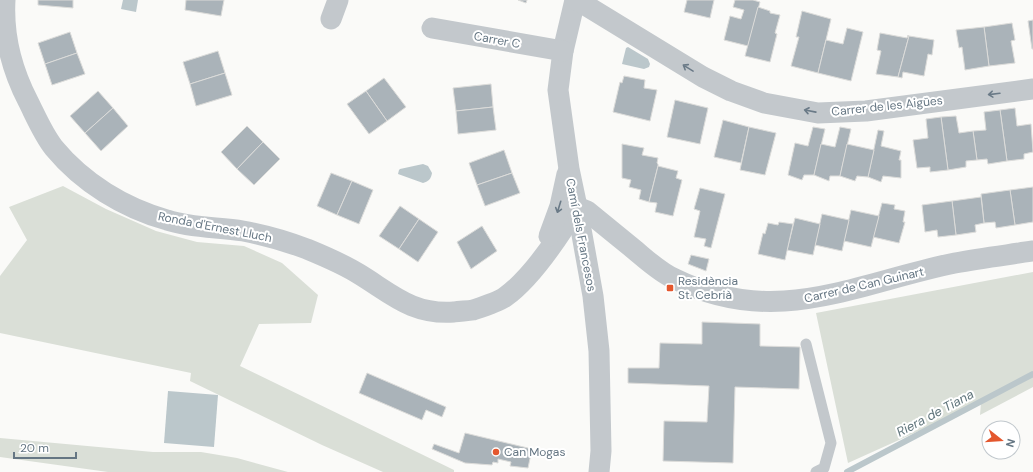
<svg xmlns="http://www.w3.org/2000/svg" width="1033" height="472" viewBox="0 0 1033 472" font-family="'DM Sans',sans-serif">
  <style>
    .green { fill: #dadfd7 }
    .water { fill: #bbc7cb }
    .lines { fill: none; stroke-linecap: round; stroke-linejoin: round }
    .stream { stroke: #bbc7cb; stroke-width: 6 }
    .building { fill: #aab3b9; stroke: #dcdcda }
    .service { stroke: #c3c8cc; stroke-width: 11 }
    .minor { stroke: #c3c8cc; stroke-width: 21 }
    .oneway { stroke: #6a7a87 }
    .poi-dot { fill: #e4572e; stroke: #fff; stroke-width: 1.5 }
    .labels { text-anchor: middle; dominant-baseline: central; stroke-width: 4; stroke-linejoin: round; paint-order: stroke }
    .street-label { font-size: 12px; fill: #657683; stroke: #fff }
    .poi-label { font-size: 12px; fill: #657683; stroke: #fff; text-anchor: start }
    .water-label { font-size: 13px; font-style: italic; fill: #60757c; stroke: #fff }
  </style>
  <rect width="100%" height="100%" fill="#fafaf8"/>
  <g class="green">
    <polygon points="63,186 106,209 156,231 197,242 244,246 282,263 318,295 311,323 259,324 240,366 454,470 454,472 383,472 322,445 190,381 191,373 0,333 0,276 27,240 9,207"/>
    <polygon points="1033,272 1033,387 980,415 981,403 848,463 816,313"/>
    <polygon points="0,438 153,452 201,452 237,458 288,472 108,472 0,457"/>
  </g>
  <g class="water">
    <polygon points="123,0 138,0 136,12 121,9"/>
    <polygon points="628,47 648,59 650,64 649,67 644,69 622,64 626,48"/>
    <path d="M423,164L428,166L432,173C431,179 429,181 423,183L398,174L399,170L400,169Z"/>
    <polygon points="168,391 218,395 214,447 164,443"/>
  </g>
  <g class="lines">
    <polyline class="stream" points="847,472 1033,374"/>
  </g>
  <g class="building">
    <polygon points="38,0 73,0 73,8 38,5"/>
    <polygon points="186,0 224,0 221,16 185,10"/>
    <polygon points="518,0 527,0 526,3"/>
    <polygon points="687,0 714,0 710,18 684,12"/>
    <polygon points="735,0 753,0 760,2 748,46 724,40 730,16 741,19 744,10 733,7"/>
    <polygon points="758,7 770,11 770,13 780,15 775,33 777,34 770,62 745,56"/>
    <polygon points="802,11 831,19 818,73 791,66 799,37 796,37"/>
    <polygon points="1033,20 1033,49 1032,49 1028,21"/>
    <polygon points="1012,23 1015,40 1011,41 1015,63 989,66 984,27"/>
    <polygon points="984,27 989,66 965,70 962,47 959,48 956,30"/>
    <polygon points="847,28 863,32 851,81 818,73 826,40 843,44"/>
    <polygon points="70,32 77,53 45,64 38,43"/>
    <polygon points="880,33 907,38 908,35 909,36 898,77 876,74 881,51 877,50"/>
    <polygon points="909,36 934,40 932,55 928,54 924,76 903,72 902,78 898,77"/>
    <polygon points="218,51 225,73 190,84 183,62"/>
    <polygon points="77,53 85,74 52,85 45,64"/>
    <polygon points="225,73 232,95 196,106 190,84"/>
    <polygon points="624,76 645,80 644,88 657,90 650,121 613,112 620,82 622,83"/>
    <polygon points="384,78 406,107 387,121 366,91"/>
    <polygon points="491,84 493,107 456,111 453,88"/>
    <polygon points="98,91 113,108 85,133 70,116"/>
    <polygon points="366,91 387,121 369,134 347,104"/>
    <polygon points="675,100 708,108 700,144 667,137"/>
    <polygon points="493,107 496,130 458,134 456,111"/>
    <polygon points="113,108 128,126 101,151 85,133"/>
    <polygon points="1015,108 1017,126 1031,124 1033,152 1024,154 1024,159 1007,161 1000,110"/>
    <polygon points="1000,110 1007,161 988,164 987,159 977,160 973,131 986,130 984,112"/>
    <polygon points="956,116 959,133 973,131 977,160 966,161 966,167 948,170 941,117"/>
    <polygon points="941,117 948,170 930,172 930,167 917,168 913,140 928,138 926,119"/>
    <polygon points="723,120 749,127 741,163 714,157"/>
    <polygon points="247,126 263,142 237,169 221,152"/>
    <polygon points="749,127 776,133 765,175 740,170"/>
    <polygon points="813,127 825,129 814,175 804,175 802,180 788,175 795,143 808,146"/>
    <polygon points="840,127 851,129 840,176 830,176 829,181 814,175 821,144 835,147"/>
    <polygon points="878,130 884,131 881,146 901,151 899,160 901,160 901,178 883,176 881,182 868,177"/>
    <polygon points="263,142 280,159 254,185 237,169"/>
    <polygon points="622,144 644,148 642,155 658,158 657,163 658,164 658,166 649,202 639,199 641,190 629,187 631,180 622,178"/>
    <polygon points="847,144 874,150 868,177 857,176 855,181 840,176"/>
    <polygon points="504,150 512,173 477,185 469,163"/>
    <polygon points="658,166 678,171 676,178 682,180 673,216 655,212 657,203 649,202"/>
    <polygon points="331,173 352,181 337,215 317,206"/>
    <polygon points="512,173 520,193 485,206 477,185"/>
    <polygon points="352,181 373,190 359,224 337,215"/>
    <polygon points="1033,187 1033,222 1015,225 1010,190"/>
    <polygon points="700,188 725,194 711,248 704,246 706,239 694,237 700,211 694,209"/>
    <polygon points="1010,190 1015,225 996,228 995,222 984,223 981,194"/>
    <polygon points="981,197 984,223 975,225 976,232 956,235 952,201"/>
    <polygon points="952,201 956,235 938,237 937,230 925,232 922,205"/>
    <polygon points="882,203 895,205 894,209 905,211 903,222 905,222 899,243 873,237"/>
    <polygon points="400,206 419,219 399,249 379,236"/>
    <polygon points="851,210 879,216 871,247 844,241"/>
    <polygon points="822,214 849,220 842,251 815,245"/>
    <polygon points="795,218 820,224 813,255 787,250"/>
    <polygon points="419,219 438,232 418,262 399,249"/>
    <polygon points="779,222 793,224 785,260 758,254 763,233 765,234 768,223 778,225"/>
    <polygon points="482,226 497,251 471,269 457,242"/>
    <polygon points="691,255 709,259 706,271 688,264"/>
    <polygon points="702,322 760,324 760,346 800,347 799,389 735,387 733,463 663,461 664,421 707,422 709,386 628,383 628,368 659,368 660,343 702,344"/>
    <polygon points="367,373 446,407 442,417 426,410 422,420 359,393"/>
    <polygon points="465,433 532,449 528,468 510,466 511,462 498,459 498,463 493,462 492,465 465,463 432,449 434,444 459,453"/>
  </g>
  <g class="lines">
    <polyline class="service" points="806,344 831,443 824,468 816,472"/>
    <g class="minor">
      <path d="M5,0C3,35 12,70 28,101C36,117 43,134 54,148C83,183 124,208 167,220C191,228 218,227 243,231C265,235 286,241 307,249C324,256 343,264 359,274C392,294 412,315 454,312C460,311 467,311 473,310C482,307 498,302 505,297C532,278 560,235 577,207"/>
      <polyline points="575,0 563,51 558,90 569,169 577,207 593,296 599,351 601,451 599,472"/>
      <polyline points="577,0 703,77 731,91 764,103 818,113 866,111 1033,89"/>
      <polyline points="331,19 338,0"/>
      <polyline points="432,28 563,51"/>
      <path d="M577,207L587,211C603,224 620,238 636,251C648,261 661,273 675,279C777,329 856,283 955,263C981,258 1007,255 1033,251"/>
      <polyline points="549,236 560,206 567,174"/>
    </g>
  </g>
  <defs><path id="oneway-shaft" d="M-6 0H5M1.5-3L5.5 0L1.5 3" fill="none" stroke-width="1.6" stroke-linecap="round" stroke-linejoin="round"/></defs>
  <g class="oneway">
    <use href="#oneway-shaft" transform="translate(688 68) rotate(-148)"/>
    <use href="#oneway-shaft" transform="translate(994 94) rotate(173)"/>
    <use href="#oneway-shaft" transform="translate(810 111) rotate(-169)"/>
    <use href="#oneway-shaft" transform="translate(559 207) rotate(107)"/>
  </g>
  <g class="poi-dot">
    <rect x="666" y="284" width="8" height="8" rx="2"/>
    <circle cx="496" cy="452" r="4"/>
  </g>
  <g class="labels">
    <g class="street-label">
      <text transform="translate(497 40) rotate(10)">Carrer C</text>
      <text transform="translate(887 106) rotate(-6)">Carrer de les Aigües</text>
      <text transform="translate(215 227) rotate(11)">Ronda d'Ernest Lluch</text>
      <text transform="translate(581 235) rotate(79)">Camí dels Francesos</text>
      <text transform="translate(864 285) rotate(-13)">Carrer de Can Guinart</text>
    </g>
    <g class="poi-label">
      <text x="678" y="281">Residència<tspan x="678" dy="14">St. Cebrià</tspan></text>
      <text x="504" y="452">Can Mogas</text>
    </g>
    <g class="water-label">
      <text transform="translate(935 413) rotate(-28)">Riera de Tiana</text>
    </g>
  </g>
  <g transform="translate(1001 440) rotate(107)"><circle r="19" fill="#ffffff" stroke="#c1c8cd"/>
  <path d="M0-3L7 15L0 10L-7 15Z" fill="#e4572e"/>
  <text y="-6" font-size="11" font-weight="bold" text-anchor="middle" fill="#657683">N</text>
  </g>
  <path d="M14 452v6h62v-6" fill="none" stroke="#657683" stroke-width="2"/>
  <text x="20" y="452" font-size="12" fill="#657683" stroke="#ffffff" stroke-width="3" paint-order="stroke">20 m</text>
</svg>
